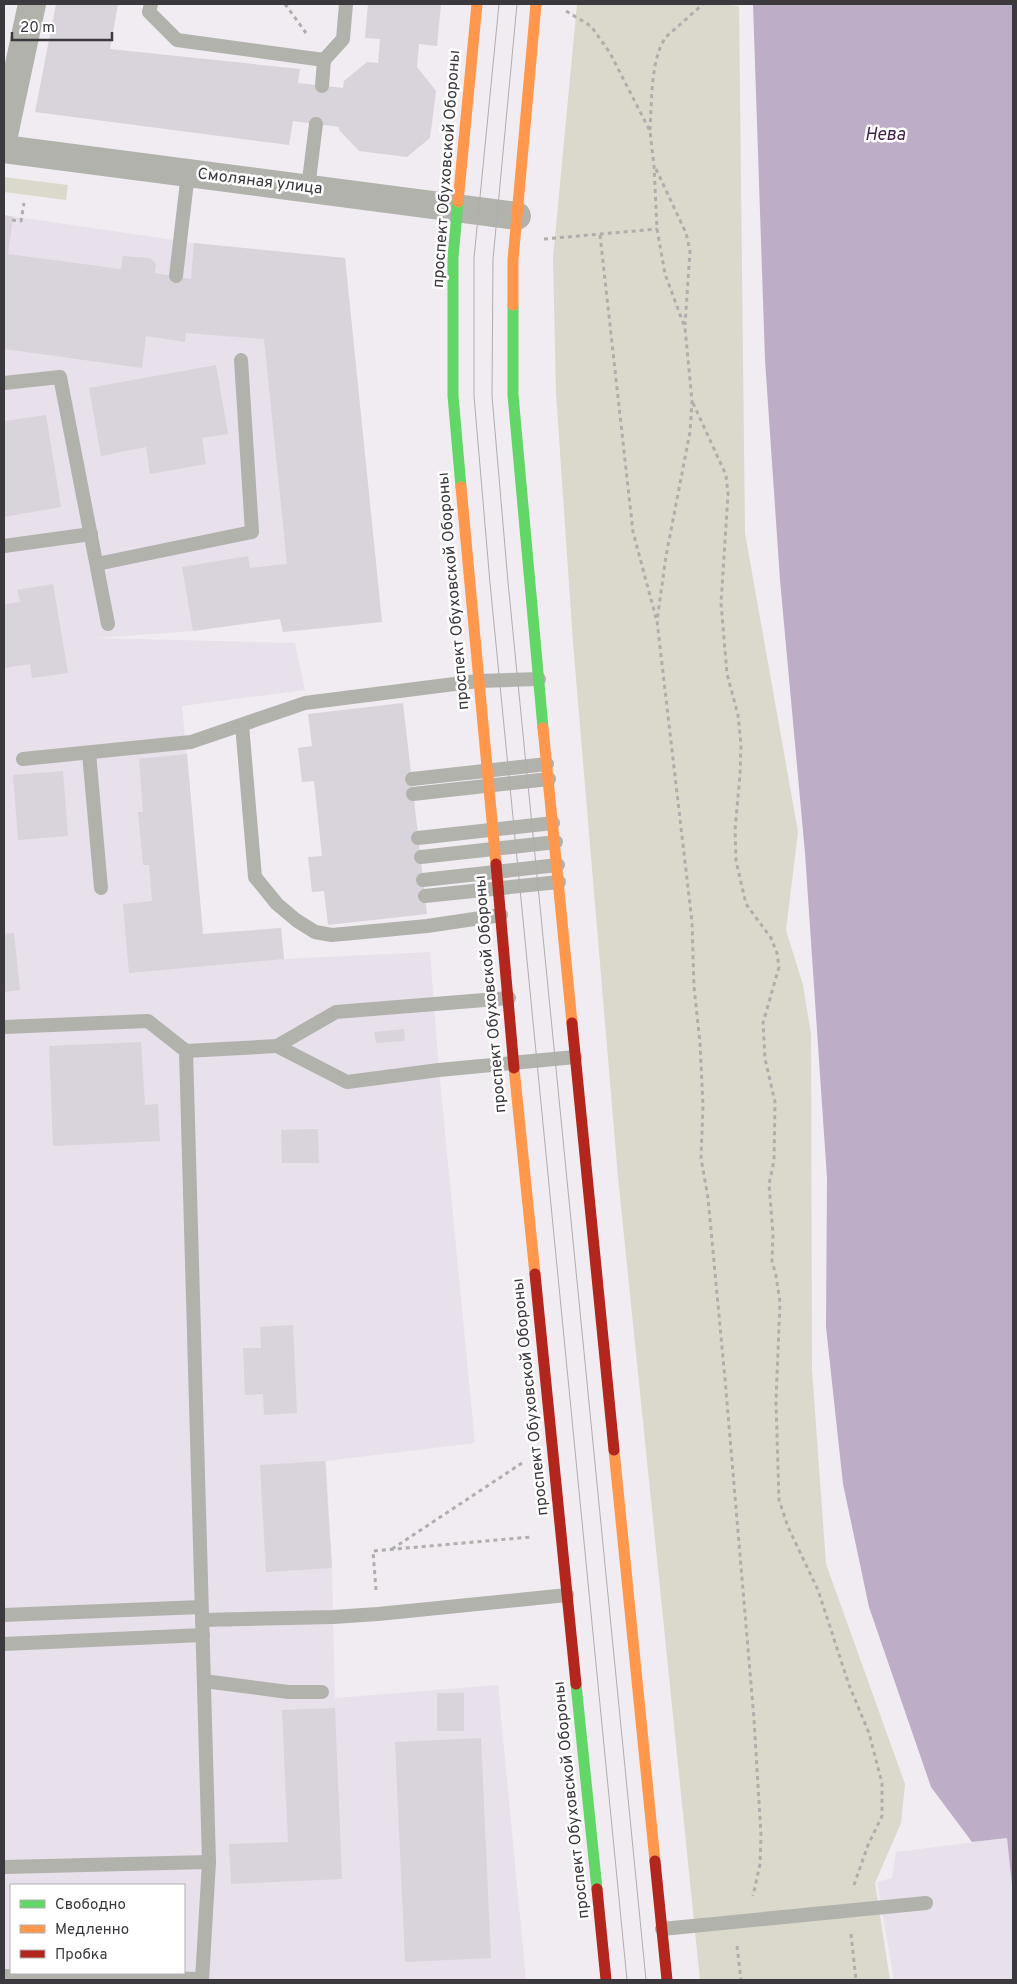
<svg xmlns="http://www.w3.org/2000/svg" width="1017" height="1984" viewBox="0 0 1017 1984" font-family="Overpass,sans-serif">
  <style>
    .built { fill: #e8e0eb; fill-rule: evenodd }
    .green { fill: #dbd9cb }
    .water { fill: #beadc7 }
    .building { fill: #d9d3db }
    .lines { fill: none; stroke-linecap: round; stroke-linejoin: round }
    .path { stroke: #afaeac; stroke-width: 3; stroke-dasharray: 4 4; stroke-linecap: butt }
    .lane { stroke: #b2b2ad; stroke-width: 14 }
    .street { stroke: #b2b2ad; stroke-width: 28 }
    .fast { stroke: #63d668; stroke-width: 11 }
    .slow { stroke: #ff974d; stroke-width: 11 }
    .jam { stroke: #b3261e; stroke-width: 11 }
    .tram { stroke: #afaeac; stroke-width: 1 }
    .labels { text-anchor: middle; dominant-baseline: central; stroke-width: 5; stroke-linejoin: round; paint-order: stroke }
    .street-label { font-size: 16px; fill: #3c393e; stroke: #fff }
    .water-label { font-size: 18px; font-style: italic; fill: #41214f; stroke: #fff }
  </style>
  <rect width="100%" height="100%" fill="#f0ecf1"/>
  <g class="built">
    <path d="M4,215L194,243L345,258L382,622L283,632L280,619L193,631L96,638L295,643L305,690L182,706L203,934L281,928L284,959L430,952L439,1070L475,1443L326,1461L332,1568L335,1698L498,1685L526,1980H4ZM11,1885H184V1973H11Z"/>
    <polygon points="1007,1838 1013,1895 1013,1980 894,1980 877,1882 892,1878 896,1852"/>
  </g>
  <g class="green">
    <polygon points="577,4 724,4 739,6 745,533 798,832 786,930 803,985 811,1034 812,1370 826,1564 905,1784 901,1823 875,1883 890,1980 700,1980 618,1177 573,643 556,393 553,258"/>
    <polygon points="4,177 68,185 66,200 4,192"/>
  </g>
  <polygon class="water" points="753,4 1013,4 1013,1895 1007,1838 972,1842 931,1787 869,1607 843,1484 826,1327 827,1178 805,853 780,580 765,360"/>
  <g class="building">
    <polygon points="56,4 118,4 110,49 300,69 298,83 343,88 344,81 367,62 378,63 380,39 365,38 368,4 441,4 437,46 419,44 417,67 436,91 430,138 407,157 359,151 339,130 339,127 293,121 289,145 35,112"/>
    <polygon points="4,215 13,217 8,254 121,269 123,256 150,258 156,264 155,273 191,279 194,243 345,258 382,622 283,632 280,619 193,631 182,567 248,556 250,568 287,564 264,339 186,333 185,342 146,336 142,368 4,349"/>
    <polygon points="216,365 228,434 202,438 206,464 150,474 146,447 101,456 89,388"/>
    <polygon points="46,415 61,507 4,517 4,421"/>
    <polygon points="53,584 68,673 32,678 30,664 4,668 4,604 20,602 17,590"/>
    <polygon points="403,703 427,914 328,925 324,891 312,892 308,857 322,856 314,781 302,782 298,748 312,746 308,714"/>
    <polygon points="187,754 203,934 281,928 284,959 129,973 123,904 152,901 149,865 143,865 138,812 143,812 139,759"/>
    <polygon points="63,771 68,836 18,840 13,775"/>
    <polygon points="14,933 20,990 4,992 4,934"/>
    <polygon points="404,1029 405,1041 376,1043 374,1032"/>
    <polygon points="141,1042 145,1105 158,1104 160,1141 53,1146 49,1046"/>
    <polygon points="318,1129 319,1163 282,1163 281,1130"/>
    <polygon points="293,1325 297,1413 264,1415 263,1394 245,1395 243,1348 261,1348 260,1327"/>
    <polygon points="325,1461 332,1568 266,1572 260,1465"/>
    <rect x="437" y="1693" width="27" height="38"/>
    <polygon points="335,1708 342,1879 231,1884 229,1844 288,1842 282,1710"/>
    <polygon points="481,1738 491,1958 405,1962 395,1742"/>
  </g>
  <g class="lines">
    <g class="path">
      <polyline points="285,4 306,33"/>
      <polyline points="566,11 591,26 610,53 650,131 654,166 657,229 665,274 685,328 692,401 690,432 666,556 657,621 692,922 694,987 700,1043 703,1106 701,1158 708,1198 725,1379 754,1719 761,1835 760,1864 753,1896"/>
      <path d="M650,130C652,103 650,59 666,37L703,4"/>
      <polyline points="656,169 686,233 690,251 685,325"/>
      <polyline points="12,220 21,221 24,203"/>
      <polyline points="600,235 633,532 656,618"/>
      <polyline points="544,239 657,229"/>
      <polyline points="693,403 726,475 728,494 721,603 727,674 738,715 741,744 740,775 735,830 736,861 746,904 771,938 777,953 779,967 763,1023 765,1059 775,1102 774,1161 769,1184 773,1234 772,1261 776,1276 780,1302 776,1401 779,1500 788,1527 818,1590 849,1685 869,1733 882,1783 882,1816 868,1845 854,1885"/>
      <polyline points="392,1549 522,1463"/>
      <polyline points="376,1590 373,1551 531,1537"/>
      <polyline points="851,1934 856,1980"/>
      <polyline points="737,1946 741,1980"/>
    </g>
    <g class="lane">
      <polyline points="151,4 149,12 177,40 324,60 322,86"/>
      <polyline points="324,60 343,39 346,4"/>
      <polyline points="308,188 316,124"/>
      <polyline points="176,276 188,173"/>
      <polyline points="4,383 60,377 108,624"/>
      <polyline points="4,546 91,534"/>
      <polyline points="97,564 252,532 241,360"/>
      <polyline points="242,725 255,877 277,904 296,920 315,932 332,935 427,926 501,915"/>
      <polyline points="89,753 101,888"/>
      <polyline points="23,759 191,742 305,703 478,681 539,679"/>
      <polyline points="412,779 547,764"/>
      <polyline points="413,794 549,779"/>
      <polyline points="418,838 553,823"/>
      <polyline points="421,857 556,842"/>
      <polyline points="423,880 558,865"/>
      <polyline points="425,896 559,882"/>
      <polyline points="4,1027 148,1021 186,1051 277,1046 336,1012 509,998"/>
      <polyline points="277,1046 347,1082 439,1070 575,1057"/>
      <polyline points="186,1051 209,1862 202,1980"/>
      <polyline points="4,1615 201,1607"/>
      <polyline points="202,1620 333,1617 378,1614 567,1595"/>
      <polyline points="4,1644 203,1635"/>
      <polyline points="204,1681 288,1692 322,1692"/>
      <polyline points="4,1867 209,1862"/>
      <polyline points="662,1929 926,1903"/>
      <polyline points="4,1976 202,1979"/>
    </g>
    <g class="street">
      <polyline points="4,135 32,4"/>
      <polyline points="4,149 517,216"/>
    </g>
    <g class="fast">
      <polyline points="458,202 453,257 453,396 461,487"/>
      <polyline points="513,305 513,395 543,728"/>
      <polyline points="576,1684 597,1889"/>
    </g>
    <g class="slow">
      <polyline points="458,202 477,4"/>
      <polyline points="513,305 513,260 536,4"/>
      <polyline points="461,487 496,864"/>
      <polyline points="543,728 572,1023"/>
      <polyline points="514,1068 535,1274"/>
      <polyline points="614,1450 655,1861"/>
    </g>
    <g class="jam">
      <polyline points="496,864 514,1068"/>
      <polyline points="572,1023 614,1450"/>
      <polyline points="535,1274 576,1684"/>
      <polyline points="655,1861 667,1980"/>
      <polyline points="597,1889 606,1980"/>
    </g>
    <g class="tram">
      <polyline points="499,4 474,258 474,396 490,583 627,1980"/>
      <polyline points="517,4 493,259 492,396 508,582 646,1980"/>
    </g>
  </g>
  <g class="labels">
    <g class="street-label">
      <text transform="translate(447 169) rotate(-86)">проспект Обуховской Обороны</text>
      <text transform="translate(260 182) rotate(7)">Смоляная улица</text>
      <text transform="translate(454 591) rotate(-95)">проспект Обуховской Обороны</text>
      <text transform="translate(491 994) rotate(-95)">проспект Обуховской Обороны</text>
      <text transform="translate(531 1397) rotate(-96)">проспект Обуховской Обороны</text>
      <text transform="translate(572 1800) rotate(-96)">проспект Обуховской Обороны</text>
    </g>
    <g class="water-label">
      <text x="885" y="135">Нева</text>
    </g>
  </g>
  <rect width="1017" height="1984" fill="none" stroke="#3c393e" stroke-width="10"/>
  <rect x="10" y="1884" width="175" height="90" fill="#ffffff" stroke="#b1b0b2"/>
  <rect x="20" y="1900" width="25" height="8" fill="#63d668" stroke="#b1b0b2"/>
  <text x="55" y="1909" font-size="15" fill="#3c393e">Свободно</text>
  <rect x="20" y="1925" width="25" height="8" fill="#ff974d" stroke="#b1b0b2"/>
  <text x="55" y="1934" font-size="15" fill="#3c393e">Медленно</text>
  <rect x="20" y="1950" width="25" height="8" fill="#b3261e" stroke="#b1b0b2"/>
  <text x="55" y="1959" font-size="15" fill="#3c393e">Пробка</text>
  <path d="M12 32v8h100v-8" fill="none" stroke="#3c393e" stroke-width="2.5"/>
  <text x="20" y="32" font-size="15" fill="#3c393e" stroke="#ffffff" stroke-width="4" paint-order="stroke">20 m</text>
</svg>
